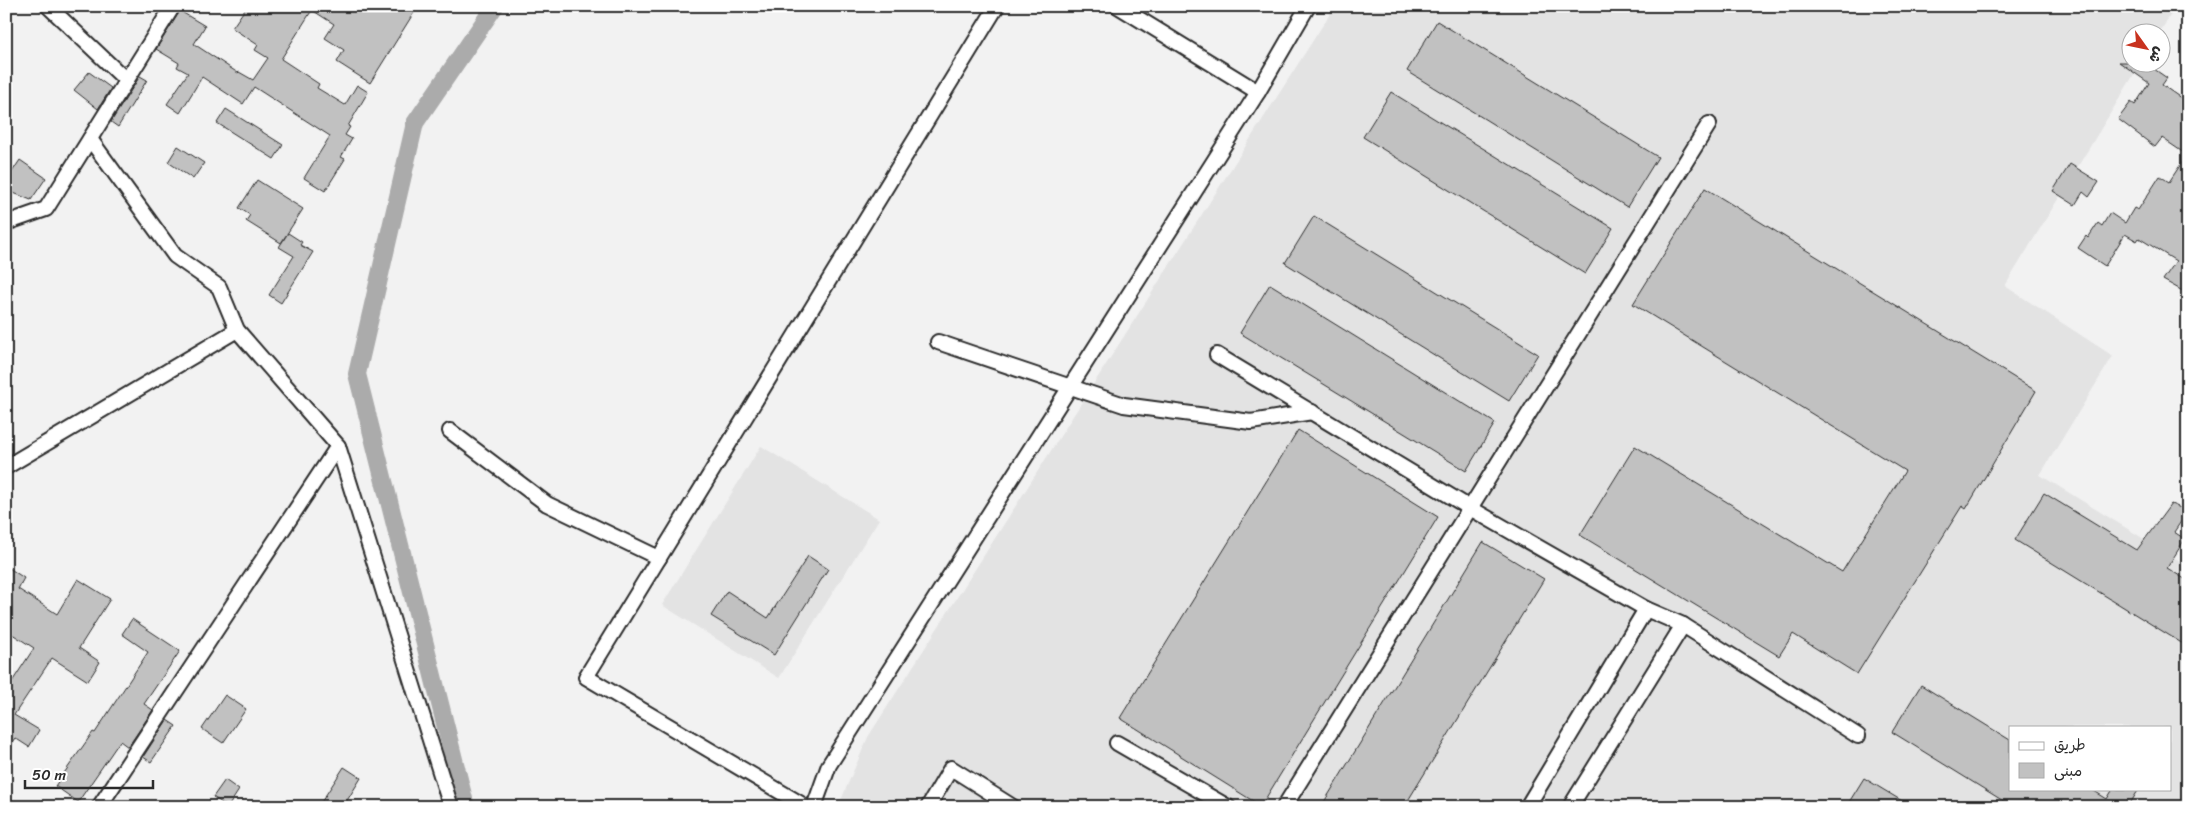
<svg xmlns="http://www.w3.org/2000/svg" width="2194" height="813" viewBox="0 0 2194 813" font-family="Sriracha,'Playpen Sans Arabic',sans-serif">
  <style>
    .built { fill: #e3e3e3; fill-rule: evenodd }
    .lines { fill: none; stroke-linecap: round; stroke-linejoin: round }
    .canal { stroke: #ababab; stroke-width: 18 }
    .building { fill: #c1c1c1; stroke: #2b2b2b }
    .minor-casing { stroke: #2b2b2b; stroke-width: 18 }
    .minor { stroke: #fff; stroke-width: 14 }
  </style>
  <rect width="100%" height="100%" fill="#f2f2f2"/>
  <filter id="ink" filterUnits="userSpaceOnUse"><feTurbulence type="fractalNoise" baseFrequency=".02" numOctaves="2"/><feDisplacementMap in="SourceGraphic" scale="10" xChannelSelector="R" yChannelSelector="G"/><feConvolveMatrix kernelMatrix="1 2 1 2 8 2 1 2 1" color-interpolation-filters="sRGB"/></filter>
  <g filter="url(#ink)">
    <g class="built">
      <path d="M1335,6H2176L2160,32H2132V62L2141,63L2005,286L2113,356L2040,475L2188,566V801L2184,807H838L868,737ZM2010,727H2170V789H2010Z"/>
      <polygon points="761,446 879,519 779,678 662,605"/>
    </g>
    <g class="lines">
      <polyline class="canal" points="466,807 357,374 415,123 495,6"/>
    </g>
    <g class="building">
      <polygon points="247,6 418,6 370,83 337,62 344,50 325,38 334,24 312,10 281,59 319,84 317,88 345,105 357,85 368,92 348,126 350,127 345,135 352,139 341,157 345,159 325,191 304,178 330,136 254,87 243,104 202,77 180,113 167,104 188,73 177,67 179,63 156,49 180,11 205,26 194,44 238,73 239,72 253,80 268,58 255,50 258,45 232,28"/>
      <polygon points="1437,21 1658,157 1627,207 1407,71"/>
      <polygon points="2119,62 2144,62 2167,78 2162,85 2188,103 2188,294 2163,280 2176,261 2139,238 2137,241 2125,234 2105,266 2078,248 2086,236 2088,238 2098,223 2102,226 2110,213 2125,223 2134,208 2138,210 2160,176 2169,182 2187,155 2162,138 2155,147 2118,119 2131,102 2135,105 2149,83"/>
      <polygon points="89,72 111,88 98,109 74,90"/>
      <polygon points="140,76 147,80 118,127 111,122"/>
      <polygon points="1391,92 1613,228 1585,274 1363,137"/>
      <polygon points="226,109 283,145 274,159 217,123"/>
      <polygon points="178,146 204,163 193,179 168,162"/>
      <polygon points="20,160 46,178 31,200 6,190 6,181"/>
      <polygon points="2070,164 2099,182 2089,197 2083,192 2075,205 2053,191"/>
      <polygon points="257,180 303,209 281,243 246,221 250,215 239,208"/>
      <polygon points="1705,188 2036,391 1966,509 1962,506 1857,674 1793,634 1779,656 1580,535 1635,446 1842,572 1905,471 1633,304"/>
      <polygon points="1314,216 1538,354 1509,401 1285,263"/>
      <polygon points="288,233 302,242 300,245 313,252 281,303 269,295 294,256 279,247"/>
      <polygon points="1270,284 1495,423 1466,471 1240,333"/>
      <polygon points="1298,430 1438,517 1261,806 1120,718"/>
      <polygon points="2044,493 2137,550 2171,504 2188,511 2174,532 2185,539 2167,568 2188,581 2188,647 2015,540"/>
      <polygon points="1483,542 1544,579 1404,807 1321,807"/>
      <polygon points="808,556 828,569 774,655 711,616 727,591 768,618"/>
      <polygon points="6,566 24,578 18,589 57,614 78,579 110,599 79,648 100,662 88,681 52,658 14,715 39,730 29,747 15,738 6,750 6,691 34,648 6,630"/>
      <polygon points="132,619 180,651 144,704 153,710 128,747 120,741 78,802 55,786 93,732 95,733 148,652 122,634"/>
      <polygon points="1921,685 2010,740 2010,789 2091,789 2107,799 2113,789 2139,789 2128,807 2013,807 1892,732"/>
      <polygon points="225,695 246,709 223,743 202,729"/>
      <polygon points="167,720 176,726 151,762 143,757"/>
      <polygon points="344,767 361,778 343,807 318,807"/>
      <polygon points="1864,778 1912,807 1846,807"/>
      <polygon points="225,780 239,790 228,807 213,797"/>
    </g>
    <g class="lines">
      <g class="minor-casing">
        <g id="minor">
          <polyline points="48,6 127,81"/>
          <polyline points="1118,6 1258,92"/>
          <polyline points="90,139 175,256 219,287 237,330 338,446 451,807"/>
          <polyline points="6,223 46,209 173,6"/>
          <polyline points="938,342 1124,405 1251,422 1312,412"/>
          <polyline points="1217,355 1470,508 1646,609 1683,625 1858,736"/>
          <polyline points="450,431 547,504 659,558"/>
          <polyline points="6,467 237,330"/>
          <polyline points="1117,743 1228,807"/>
          <polyline points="99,807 338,446"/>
          <polyline points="806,807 586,677 997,6"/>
          <polyline points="814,807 829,765 1258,92 1308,6"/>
          <polyline points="928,807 951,768 1013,807"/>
          <polyline points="1284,807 1709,124"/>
          <polyline points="1527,807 1646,609"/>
          <polyline points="1570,807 1683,625"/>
        </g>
      </g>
      <use href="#minor" class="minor"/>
    </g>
  </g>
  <rect width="2194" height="813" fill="none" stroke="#fff" stroke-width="25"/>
  <rect x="12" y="12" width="2169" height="788" fill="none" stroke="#2b2b2b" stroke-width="2" filter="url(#ink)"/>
  <rect x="2009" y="726" width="162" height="65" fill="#ffffff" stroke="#aaaaaa"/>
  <rect x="2019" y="742" width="25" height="8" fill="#ffffff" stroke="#aaaaaa"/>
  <text x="2054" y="750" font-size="15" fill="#2b2b2b">طريق</text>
  <rect x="2019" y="763" width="25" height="15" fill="#c1c1c1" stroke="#aaaaaa"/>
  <text x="2054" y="776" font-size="15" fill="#2b2b2b">مبنى</text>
  <g transform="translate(2146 48) rotate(123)"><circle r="24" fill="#ffffff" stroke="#aaaaaa"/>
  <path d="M0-4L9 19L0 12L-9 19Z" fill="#c8321e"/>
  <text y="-8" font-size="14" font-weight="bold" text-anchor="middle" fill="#2b2b2b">ش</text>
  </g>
  <path d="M25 780v8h128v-8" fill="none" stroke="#2b2b2b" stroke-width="2.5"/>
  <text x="32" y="780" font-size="15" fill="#2b2b2b" stroke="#ffffff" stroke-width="4" paint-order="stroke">50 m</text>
</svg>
